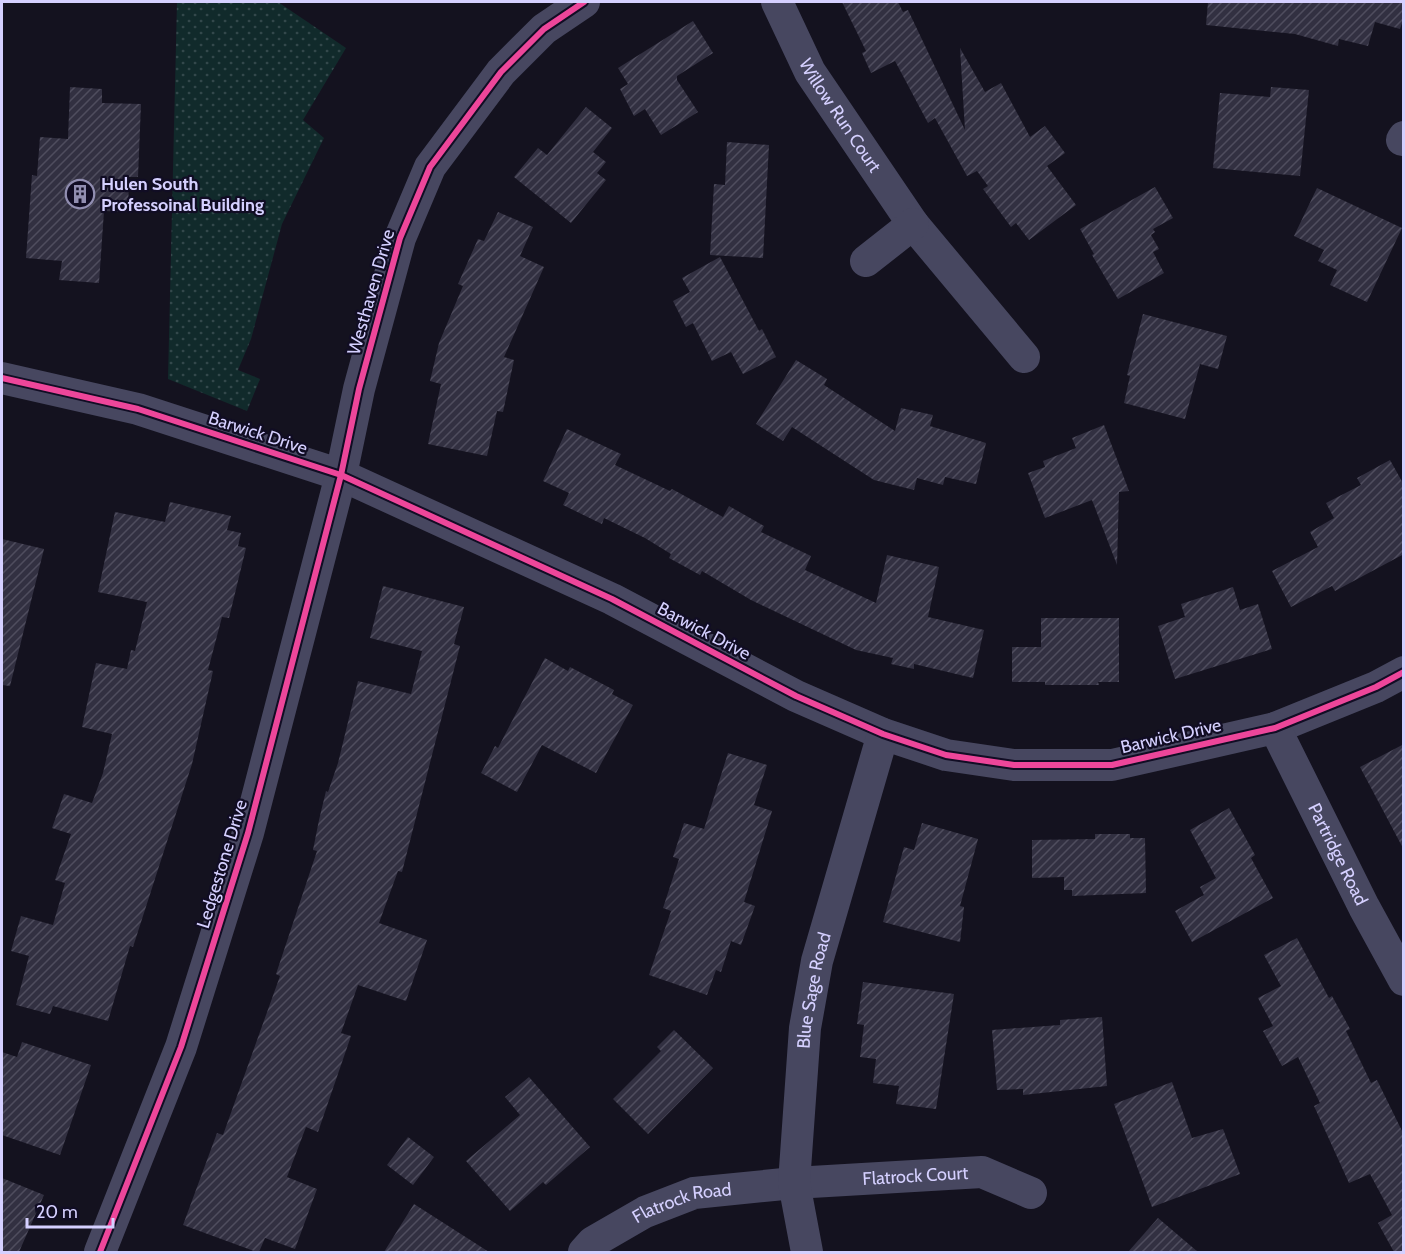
<svg xmlns="http://www.w3.org/2000/svg" width="1405" height="1254" viewBox="0 0 1405 1254" font-family="Cabin,sans-serif">
  <style>
    .grass { fill: url(#grass-dots) }
    .building { fill: url(#building-hatch) }
    .lines { fill: none; stroke-linecap: round; stroke-linejoin: round }
    .street { stroke: #474760; stroke-width: 32 }
    .cycleway-casing { stroke: #110d24; stroke-width: 10 }
    .cycleway { stroke: #ed469a; stroke-width: 6 }
    .labels { text-anchor: middle; dominant-baseline: central; stroke-width: 4.5; stroke-linejoin: round; paint-order: stroke }
    .street-label { font-size: 18px; fill: #d5d0ff; stroke: #110d24 }
    .poi-label { font-size: 18px; font-weight: bold; fill: #d5d0ff; stroke: #110d24; text-anchor: start }
  </style>
  <defs>
    <pattern id="grass-dots" width="8" height="8" patternUnits="userSpaceOnUse" patternTransform="scale(1.5)"><rect width="8" height="8" fill="#112a2b"/><path d="M2 2h.1M6 6h.1" fill="none" stroke="#33484b" stroke-width="1.8" stroke-linecap="round"/></pattern>
    <pattern id="building-hatch" width="6" height="6" patternUnits="userSpaceOnUse" patternTransform="scale(1.5)"><rect width="6" height="6" fill="#323041"/><path d="M-1 1l2-2M0 6l6-6M5 7l2-2" fill="none" stroke="#4f4d5e"/></pattern>
  </defs>
  <rect width="100%" height="100%" fill="#14121f"/>
  <polygon class="grass" points="177,2 278,2 346,48 303,120 324,138 282,224 251,339 238,370 260,379 247,411 168,379"/>
  <g class="building">
    <polygon points="842,2 898,2 903,12 908,10 965,130 960,48 985,92 1001,83 1030,137 1045,126 1065,153 1047,166 1076,205 1029,240 1016,223 1011,227 983,189 988,186 977,171 967,176 935,118 928,123 895,61 871,73 862,53 866,51"/>
    <polygon points="1208,2 1404,2 1404,17 1400,29 1375,22 1368,46 1339,39 1338,46 1295,34 1206,25"/>
    <polygon points="693,21 713,53 677,76 677,80 698,112 661,135 645,109 634,116 620,89 628,84 618,68"/>
    <polygon points="70,87 102,89 102,103 141,104 138,177 129,177 128,212 104,211 99,283 59,280 62,261 26,258 32,175 37,176 40,137 68,139"/>
    <polygon points="1271,87 1309,90 1300,176 1213,168 1220,93 1270,97"/>
    <polygon points="586,107 612,128 593,152 606,162 597,173 606,180 571,223 514,177 538,148 547,155"/>
    <polygon points="727,142 769,145 763,258 710,255 714,184 725,185"/>
    <polygon points="1155,187 1173,218 1153,229 1155,232 1151,235 1159,249 1153,252 1164,273 1118,299 1092,255 1094,254 1080,229"/>
    <polygon points="1317,188 1402,228 1367,302 1330,285 1337,270 1318,261 1324,250 1294,236"/>
    <polygon points="498,212 533,227 520,256 544,267 504,357 514,360 503,412 497,411 487,456 428,444 441,384 430,381 439,343 463,286 458,284 478,239 484,241"/>
    <polygon points="720,257 759,331 762,329 776,357 743,374 731,352 712,361 693,323 686,327 673,301 690,292 682,278"/>
    <polygon points="1143,314 1227,336 1218,369 1200,364 1185,419 1124,403 1130,376 1127,375"/>
    <polygon points="796,360 827,379 824,385 895,431 901,408 933,415 930,426 986,443 976,484 945,477 943,485 917,478 914,490 874,480 792,427 783,441 756,424"/>
    <polygon points="1104,425 1129,491 1119,492 1117,565 1092,500 1045,518 1028,473 1045,467 1043,461 1076,448 1072,438"/>
    <polygon points="567,429 621,454 615,465 670,491 672,489 723,517 729,506 764,526 761,532 811,556 805,570 876,603 887,555 939,567 928,617 984,630 973,678 914,664 914,669 891,664 893,658 856,650 751,600 702,571 700,575 669,558 671,554 645,538 604,518 602,524 563,505 569,493 543,481"/>
    <polygon points="1390,460 1404,485 1404,554 1335,591 1332,586 1291,607 1272,571 1318,547 1310,532 1334,518 1326,503 1361,485 1357,478"/>
    <polygon points="170,502 231,516 227,530 241,533 238,546 246,548 229,618 222,617 208,670 213,671 192,764 133,947 130,946 108,1021 53,1006 50,1014 16,1005 29,956 11,951 21,916 53,925 65,883 55,880 71,834 52,828 64,794 92,803 103,773 112,734 82,727 96,663 127,669 131,650 135,651 147,602 98,592 115,512 165,522"/>
    <polygon points="2,539 44,549 10,686 2,685"/>
    <polygon points="383,586 464,607 454,644 460,646 402,872 398,871 379,923 427,940 406,1001 358,985 341,1033 351,1036 318,1132 306,1127 287,1177 317,1189 295,1249 265,1238 259,1252 257,1252 183,1225 217,1133 223,1135 280,976 276,974 317,851 313,850 319,820 326,791 328,792 338,763 358,681 411,694 422,651 370,638"/>
    <polygon points="1233,587 1240,610 1258,604 1272,649 1175,679 1158,626 1185,617 1181,604"/>
    <polygon points="1041,618 1119,618 1119,682 1098,682 1099,685 1045,685 1045,682 1012,682 1012,647 1041,647"/>
    <polygon points="545,658 568,671 570,667 614,690 612,694 633,705 596,773 542,745 517,792 481,773 495,746 498,748"/>
    <polygon points="1404,744 1404,850 1360,767"/>
    <polygon points="728,753 767,765 754,805 772,811 744,902 755,906 741,945 731,941 721,972 716,970 707,995 649,975 671,911 663,908 679,859 673,857 684,823 704,829"/>
    <polygon points="1229,808 1255,855 1251,858 1273,898 1192,942 1175,911 1204,895 1200,887 1216,878 1190,830"/>
    <polygon points="922,823 978,839 960,906 964,907 960,942 883,922 904,847 914,850"/>
    <polygon points="1095,834 1130,834 1130,838 1145,838 1146,893 1072,896 1072,890 1064,890 1064,877 1032,878 1032,840 1095,839"/>
    <polygon points="1297,938 1329,998 1332,996 1350,1029 1346,1031 1371,1083 1377,1080 1404,1135 1404,1252 1394,1252 1378,1223 1392,1215 1370,1174 1349,1183 1314,1106 1320,1103 1298,1057 1282,1066 1263,1031 1273,1026 1258,998 1281,986 1264,955"/>
    <polygon points="863,982 954,994 936,1109 896,1104 899,1086 873,1083 876,1059 860,1057 864,1025 857,1024"/>
    <polygon points="1102,1017 1107,1086 1023,1095 1023,1089 997,1090 992,1030 1060,1025 1060,1020"/>
    <polygon points="674,1030 713,1068 648,1134 613,1099 661,1051 657,1047"/>
    <polygon points="22,1042 91,1065 60,1155 2,1135 2,1052 17,1057"/>
    <polygon points="529,1077 590,1147 546,1185 543,1182 510,1211 466,1161 520,1115 505,1097"/>
    <polygon points="1172,1082 1192,1138 1223,1129 1240,1174 1152,1207 1114,1104"/>
    <polygon points="408,1137 434,1157 413,1185 387,1165"/>
    <polygon points="2,1178 44,1195 19,1252 2,1252"/>
    <polygon points="414,1204 489,1252 384,1252"/>
    <polygon points="1158,1218 1198,1252 1128,1252"/>
  </g>
  <g class="lines">
    <g class="street">
      <path id="s1" d="M777,2L810,72L913,224L1024,357"/>
      <polyline points="1402,140 1404,137"/>
      <polyline points="866,261 913,224"/>
      <polyline points="2,378 138,409 341,475 612,599 796,696 883,734 946,755 1014,765 1112,765 1275,728 1376,687 1404,672"/>
      <path id="s2" d="M1275,728L1364,907L1404,980"/>
      <polyline points="100,1252 181,1047 248,833 341,475 359,389 400,238 430,167 501,72 544,29 584,2"/>
      <path id="s3" d="M584,1252L593,1242L645,1212L694,1193L794,1183L982,1172L1031,1193"/>
      <path id="s4" d="M807,1252L794,1183L805,1028L817,961L883,734"/>
    </g>
    <g class="cycleway-casing">
      <g id="cycleway">
        <polyline points="2,378 138,409 341,475 612,599 796,696 883,734 946,755 1014,765 1112,765 1275,728 1376,687 1404,672"/>
        <polyline points="100,1252 181,1047 248,833 341,475 359,389 400,238 430,167 501,72 544,29 584,2"/>
      </g>
    </g>
    <use href="#cycleway" class="cycleway"/>
  </g>
  <defs>
    <g id="building-ring" transform="scale(1.5)"><circle r="9.5" fill="#110d24" stroke="#918eb1" stroke-width="1.5"/><path d="M-4-6H4V6H1V3H-1V6H-4ZM-2.5-4.3h1.7v1.8h-1.7ZM.8-4.3h1.7v1.8H.8ZM-2.5-1h1.7V.8h-1.7ZM.8-1h1.7V.8H.8Z" fill="#918eb1"/></g>
  </defs>
  <g fill-rule="evenodd">
    <use href="#building-ring" x="80" y="194"/>
  </g>
  <g class="labels">
    <g class="street-label">
      <text stroke="none"><textPath href="#s1" startOffset="130">Willow Run Court</textPath></text>
      <text transform="translate(371 292) rotate(-74)">Westhaven Drive</text>
      <text transform="translate(258 433) rotate(18)">Barwick Drive</text>
      <text transform="translate(704 631) rotate(28)">Barwick Drive</text>
      <text transform="translate(1171 736) rotate(-13)">Barwick Drive</text>
      <text stroke="none"><textPath href="#s2" startOffset="141">Partridge Road</textPath></text>
      <text transform="translate(222 864) rotate(-73)">Ledgestone Drive</text>
      <text stroke="none"><textPath href="#s4" startOffset="264">Blue Sage Road</textPath></text>
      <text stroke="none"><textPath href="#s3" startOffset="348">Flatrock Court</textPath></text>
      <text stroke="none"><textPath href="#s3" startOffset="112">Flatrock Road</textPath></text>
    </g>
    <g class="poi-label">
      <text x="101" y="184">Hulen South<tspan x="101" dy="21">Professoinal Building</tspan></text>
    </g>
  </g>
  <rect width="1405" height="1254" fill="none" stroke="#d5d0ff" stroke-width="6"/>
  <path d="M27 1218v9h86v-9" fill="none" stroke="#d5d0ff" stroke-width="3"/>
  <text x="36" y="1218" font-size="18" fill="#d5d0ff" stroke="#110d24" stroke-width="4.5" paint-order="stroke">20 m</text>
</svg>
